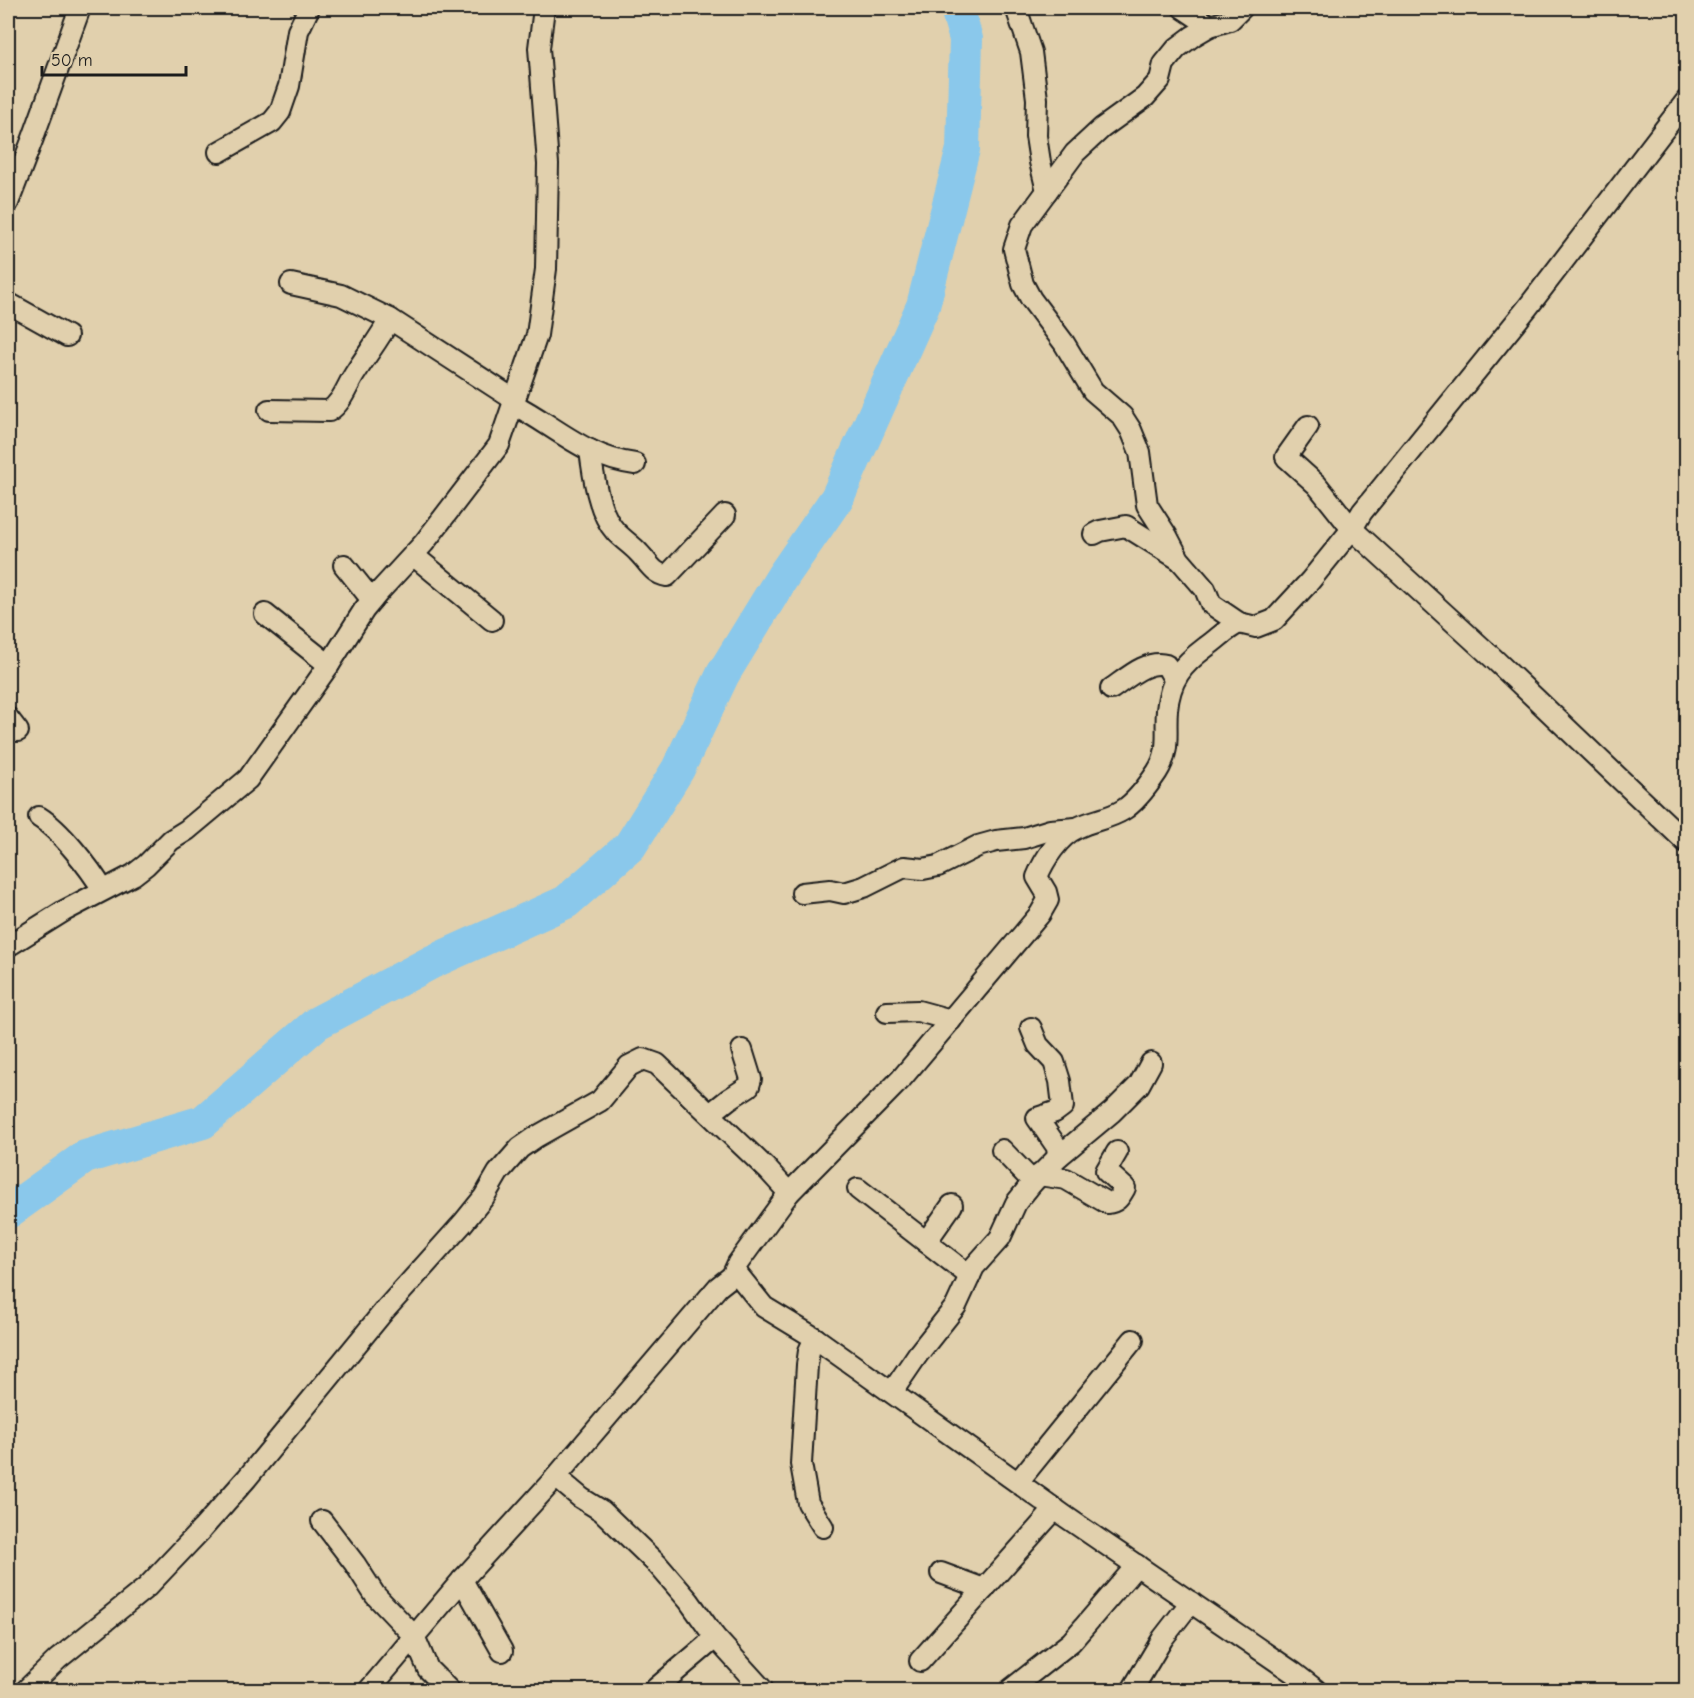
<svg xmlns="http://www.w3.org/2000/svg" width="1694" height="1698" viewBox="0 0 1694 1698" font-family="'Comic Neue',sans-serif">
  <style>
    .lines { fill: none; stroke-linecap: round; stroke-linejoin: round }
    .river { stroke: #8ac8eb; stroke-width: 34 }
    .minor-casing { stroke: #1c1c1c; stroke-width: 24 }
    .minor { stroke: #e1d0ad; stroke-width: 20 }
  </style>
  <rect width="100%" height="100%" fill="#e1d0ad"/>
  <filter id="ink" filterUnits="userSpaceOnUse"><feTurbulence type="fractalNoise" baseFrequency=".0167" numOctaves="2"/><feDisplacementMap in="SourceGraphic" scale="12" xChannelSelector="R" yChannelSelector="G"/><feConvolveMatrix kernelMatrix="1 2 1 2 8 2 1 2 1" color-interpolation-filters="sRGB"/></filter>
  <g filter="url(#ink)">
    <g class="lines">
      <polyline class="river" points="8,1212 85,1157 203,1122 317,1023 432,962 566,902 630,846 678,769 723,674 783,576 837,498 923,306 963,149 966,39 957,8"/>
      <g class="minor-casing">
        <g id="minor">
          <polyline points="1016,8 1031,52 1037,99 1036,136 1040,162 1047,191"/>
          <polyline points="1183,8 1210,26"/>
          <polyline points="1242,8 1230,20 1210,26 1193,36 1177,48 1164,64 1160,80 1145,97 1102,128 1075,153 1022,225 1014,249 1023,284 1031,299 1064,343 1093,391 1122,416 1131,430 1140,452 1147,505 1167,536 1179,559 1205,589 1211,604 1239,623 1256,627 1274,620 1310,581 1352,529 1362,512 1528,307 1686,101"/>
          <polyline points="219,152 272,122 280,112 289,86 298,31 309,8"/>
          <polyline points="8,203 33,138 80,8"/>
          <polyline points="291,284 341,295 390,319 515,400"/>
          <polyline points="8,303 67,336"/>
          <path d="M513,404C555,426 586,458 635,464"/>
          <path d="M269,410L329,411C343,402 347,385 356,372C367,354 380,338 390,319"/>
          <polyline points="1308,426 1286,457 1317,485 1352,529 1493,658 1686,842"/>
          <path d="M590,450C593,474 598,512 615,531C622,539 632,545 639,553C648,562 653,574 667,576L725,515"/>
          <polyline points="1094,534 1100,531 1126,526 1177,558"/>
          <polyline points="413,555 492,620"/>
          <polyline points="344,565 372,600"/>
          <polyline points="265,614 329,665"/>
          <path d="M1111,689C1126,679 1147,659 1166,665L1174,679"/>
          <polyline points="8,718 18,731"/>
          <path d="M39,817C60,830 90,868 103,890"/>
          <polyline points="802,893 830,890 844,893 864,887 904,867 923,869 938,866 978,846 996,841 1024,838 1050,830 1076,828"/>
          <polyline points="8,946 64,911 133,875 146,865 171,840 187,830 248,779 329,665 364,610 378,593 424,543 499,445 537,335 546,269 548,164 539,48 544,8"/>
          <polyline points="887,1012 918,1011 951,1020"/>
          <polyline points="1031,1028 1038,1045 1054,1062 1060,1081 1063,1106 1055,1112 1037,1118 1057,1147 1058,1157"/>
          <polyline points="710,1114 729,1099 749,1086 751,1079 742,1050"/>
          <polyline points="1002,1150 1033,1182"/>
          <path d="M1039,1175L1066,1179L1107,1203C1118,1202 1120,1196 1125,1188L1106,1171L1117,1152"/>
          <polyline points="858,1189 970,1276"/>
          <polyline points="926,1242 952,1205"/>
          <polyline points="735,1271 764,1307 815,1338 1066,1517 1294,1673 1316,1690"/>
          <polyline points="815,1338 809,1351 807,1365 801,1464 808,1503 823,1527"/>
          <polyline points="892,1392 918,1354 956,1306 974,1267 1000,1238 1016,1203 1033,1182 1058,1157 1112,1112 1139,1085 1151,1063"/>
          <polyline points="556,1477 581,1498 602,1511 658,1565 689,1601 714,1636 707,1645 654,1690"/>
          <polyline points="1018,1482 1133,1340"/>
          <polyline points="322,1521 355,1564 375,1595 414,1636 428,1669 449,1690"/>
          <polyline points="941,1573 984,1589"/>
          <polyline points="462,1580 502,1651"/>
          <polyline points="714,1636 763,1690"/>
          <polyline points="920,1661 1055,1509"/>
          <polyline points="26,1690 58,1659 147,1587 202,1529 247,1478 384,1311 463,1223 484,1197 498,1173 520,1148 536,1137 600,1101 629,1066 643,1059 657,1064 768,1170 789,1193"/>
          <path d="M369,1690L462,1580L556,1477L718,1287L732,1276L738,1263L789,1193L901,1079L1040,914L1048,900L1046,892L1037,877C1044,860 1059,836 1077,828C1092,820 1109,819 1123,810C1136,802 1149,784 1157,772C1171,750 1165,733 1167,710C1170,679 1182,665 1206,647C1218,639 1226,629 1239,623"/>
          <polyline points="1010,1690 1071,1642 1137,1565"/>
          <polyline points="1132,1690 1163,1638 1191,1602"/>
        </g>
      </g>
      <use href="#minor" class="minor"/>
    </g>
  </g>
  <rect width="1694" height="1698" fill="none" stroke="#e1d0ad" stroke-width="30"/>
  <rect x="15" y="15" width="1664" height="1668" fill="none" stroke="#1c1c1c" stroke-width="2" filter="url(#ink)"/>
  <path d="M42 66v9h144v-9" fill="none" stroke="#1c1c1c" stroke-width="3"/>
  <text x="51" y="66" font-size="18" fill="#1c1c1c" stroke="#e1d0ad" stroke-width="4.5" paint-order="stroke">50 m</text>
</svg>
